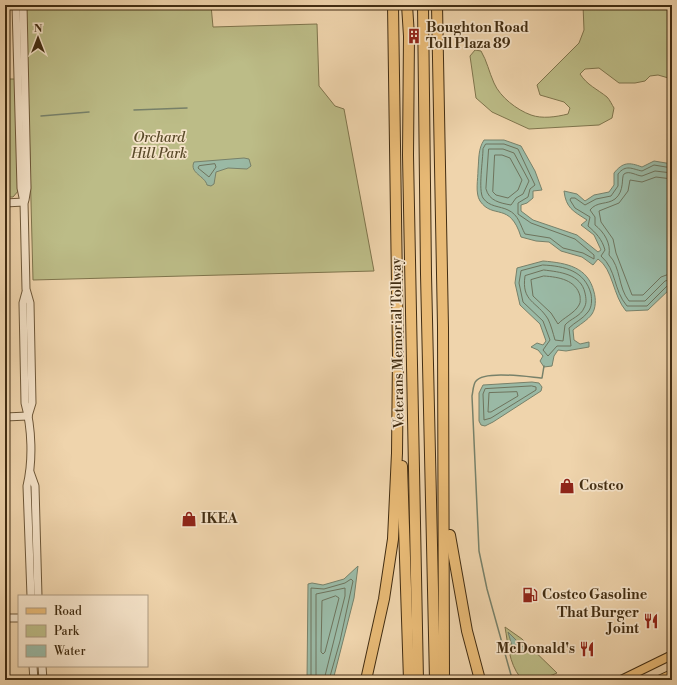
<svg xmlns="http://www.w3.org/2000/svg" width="677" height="685" viewBox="0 0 677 685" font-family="'Libre Bodoni',serif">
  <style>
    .green { fill: #bcbc87; stroke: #7f744c }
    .water { fill: #9ab9a5; stroke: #77816a }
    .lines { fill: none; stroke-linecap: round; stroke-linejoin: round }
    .shore { stroke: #6e735c; stroke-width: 1 }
    .stream { stroke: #77816a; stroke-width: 1.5 }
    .minor-casing { stroke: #6d5738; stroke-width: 9 }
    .major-casing { stroke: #422d12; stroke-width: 10 }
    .highway-casing { stroke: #422d12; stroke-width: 12 }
    .minor { stroke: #f5e3c9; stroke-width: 7 }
    .major { stroke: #e8ba76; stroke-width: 8 }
    .highway { stroke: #e8ba76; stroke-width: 10 }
    .labels { text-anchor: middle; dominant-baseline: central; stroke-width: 3.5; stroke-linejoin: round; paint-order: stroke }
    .poi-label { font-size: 14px; font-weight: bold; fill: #422d12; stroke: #f5e3c9; text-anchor: start }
    .park-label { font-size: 14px; font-style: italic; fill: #5a4a29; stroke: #f5e3c9 }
    .street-label { font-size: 14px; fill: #422d12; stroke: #f5e3c9 }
  </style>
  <rect width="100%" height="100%" fill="#efd4ac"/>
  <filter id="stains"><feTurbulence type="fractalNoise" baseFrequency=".005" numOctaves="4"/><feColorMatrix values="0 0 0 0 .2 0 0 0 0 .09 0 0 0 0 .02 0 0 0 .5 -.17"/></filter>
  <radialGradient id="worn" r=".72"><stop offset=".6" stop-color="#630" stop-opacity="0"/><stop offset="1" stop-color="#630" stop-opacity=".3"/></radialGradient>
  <g class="green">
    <polygon points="26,5 211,5 213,27 317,24 319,86 335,106 344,109 374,271 33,280"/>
    <path d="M583,5H672V79L658,75L650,76L645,81L635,83H619L599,68L585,69L580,74C587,85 597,89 607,97C610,100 612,105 614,108L612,118L599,125L529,129L492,112L476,98L470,56L475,50L481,51C487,61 489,72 494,83C500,97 517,110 531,115C542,119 556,117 568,114L570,108L564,102L540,95L537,85L579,43L584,30Z"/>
    <polygon points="5,79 15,79 19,190 13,197 5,197"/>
    <path d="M505,627L522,639L557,673C544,679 533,679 520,677C509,663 508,644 505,627Z"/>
  </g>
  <g class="water">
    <path d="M484,140H504L521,146L535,171L542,190L533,191V198L527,203L521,205V211L533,220L577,235L598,252L601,250L594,235L581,225L587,220C573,211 566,208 564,191L577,194L585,201L594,195L609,192L614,185V173C623,162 629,162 642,167L654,161L672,164V287L648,310L626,311C613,296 613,269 598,259L593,265L582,257L561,251L549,242L536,241L521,237C510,201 493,220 480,201C475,193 478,179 478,170C479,159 478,149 484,140Z"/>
    <path d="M244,158L249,159L251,166L247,169L228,168L216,172L214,184L211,186L207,185C205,176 189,173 194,162Z"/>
    <path d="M543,261C567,263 588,267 594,292C596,299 596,308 592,314C588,320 579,325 573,330L574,340L580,344L589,342V347L566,351L558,350L554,356L552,366L544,367L540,361L543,356L538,350L531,347L537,343L543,345L546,341L540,324L520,305L515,283L517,268Z"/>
    <polygon points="532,382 539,383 542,387 541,391 493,422 485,426 481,425 479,421 479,393 483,385"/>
    <polygon points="358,566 354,598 333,680 307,680 308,584 312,583 323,585 344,579"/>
    <polygon points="508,632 525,649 521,653 514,653"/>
  </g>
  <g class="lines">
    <g class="shore">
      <path d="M486,144H504L518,149L535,185L530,189L528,197L518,203V214L531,223L575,239L594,255V259L583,253L563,248L550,238L525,234C520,225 519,215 508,210C500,206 489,207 483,198C478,190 483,160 483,149Z"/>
      <path d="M489,149H503L514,153L529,181L523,194L516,198L511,205C500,203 489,201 486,189Z"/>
      <polygon points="495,155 502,155 510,158 522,180 518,190 508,198 496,195 493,192"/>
      <polygon points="215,164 216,167 209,177 198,168 199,166"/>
      <path d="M672,168L654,165L642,171C632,169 626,164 618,174V186L611,196L596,199L585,205L575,198H571L570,200L575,208L590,217L588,226C596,233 602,239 605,250L601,256C617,270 613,290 627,306H647L668,285L672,284"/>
      <path d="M672,173L655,171L642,176C637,176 629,170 624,174C621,177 625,191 615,199C607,205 597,201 590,210L595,217V225C604,232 611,243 609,255C621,267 618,288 629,301H645L665,281L672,279"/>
      <polyline points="672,179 656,177 642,182 630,180 628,191 619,203 599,211 601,222 613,239 616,253 632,295 643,295 661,277 672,273"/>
      <path d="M543,265C565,266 585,271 591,294C592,300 592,307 588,312C583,319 575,322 569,328L571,346H557L548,356L543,350L550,340L543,321L523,302L519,283L521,271Z"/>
      <path d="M544,270C560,272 581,274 585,293C586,298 587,303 584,308C581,316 570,319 565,325L563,341L555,340C553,333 551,325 548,319C537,301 521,302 525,276Z"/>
      <path d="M544,276C559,277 576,280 580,296C580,299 581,302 579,305C575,313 563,318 558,324L551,313L533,296L531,280Z"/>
      <polygon points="532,386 536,387 536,390 491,418 484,420 483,394 485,389"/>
      <polygon points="517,392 518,396 491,412 488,412 489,393"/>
      <polygon points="336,596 339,598 325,652 323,654 321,652 322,601"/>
      <polyline points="311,680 311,588 324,589 345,583 351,579 353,581 340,641 329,680"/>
      <polyline points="316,680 316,594 345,588 345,596 324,680"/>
    </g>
    <g class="stream">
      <polyline points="134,110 187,108"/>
      <polyline points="41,116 89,112"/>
      <path d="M515,680L511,675L487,589L479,551L472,396C473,392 473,384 476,381C484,370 529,377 542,378L544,366"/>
    </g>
    <g class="minor-casing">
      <g id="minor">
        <polyline points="16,5 21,188 24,202 26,289 30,303 32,403 28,416"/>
        <polyline points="23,5 27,188 25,200"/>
        <polyline points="5,203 24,202"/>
        <path d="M26,292L23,303L25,403C32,428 33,461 27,486L31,596"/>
        <polyline points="5,417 28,416"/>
        <polyline points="30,472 35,486 38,596"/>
        <polyline points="5,618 19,618"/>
        <polyline points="33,666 34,680"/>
        <polyline points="42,666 43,680"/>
      </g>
    </g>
    <g class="major-casing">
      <g id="major">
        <polyline points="621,680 672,655"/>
        <polyline points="659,680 672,674"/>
      </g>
    </g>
    <g class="highway-casing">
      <g id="highway">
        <polyline points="407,5 409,36 408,155 418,680"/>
        <polyline points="423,5 426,274 435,680"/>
        <polyline points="437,5 443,327 444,680"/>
        <polyline points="402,466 409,680"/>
        <polyline points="450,535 467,631 480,680"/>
        <polyline points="366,680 384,599 393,539 397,453 398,356 393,5"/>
      </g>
    </g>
    <use href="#minor" class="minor"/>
    <use href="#major" class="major"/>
    <use href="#highway" class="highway"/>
  </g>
  <defs>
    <g id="building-bare" transform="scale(1.2)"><path d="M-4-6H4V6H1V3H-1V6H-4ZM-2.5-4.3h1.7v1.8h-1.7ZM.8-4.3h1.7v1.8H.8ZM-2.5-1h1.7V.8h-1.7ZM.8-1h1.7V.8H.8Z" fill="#8f2418" stroke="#f5e3c9" stroke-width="2.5" paint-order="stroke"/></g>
    <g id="shop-bare" transform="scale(1.2)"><path d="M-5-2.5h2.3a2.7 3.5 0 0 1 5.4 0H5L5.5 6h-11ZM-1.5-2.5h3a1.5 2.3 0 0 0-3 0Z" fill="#8f2418" stroke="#f5e3c9" stroke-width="2.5" paint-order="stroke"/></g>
    <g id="fuel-bare" transform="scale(1.2)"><path d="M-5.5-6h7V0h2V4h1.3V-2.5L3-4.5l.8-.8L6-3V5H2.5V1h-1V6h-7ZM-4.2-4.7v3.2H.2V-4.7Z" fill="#8f2418" stroke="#f5e3c9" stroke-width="2.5" paint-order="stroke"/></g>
    <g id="restaurant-bare" transform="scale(1.2)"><path d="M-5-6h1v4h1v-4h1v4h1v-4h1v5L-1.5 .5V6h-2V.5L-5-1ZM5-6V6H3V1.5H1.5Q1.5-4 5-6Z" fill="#8f2418" stroke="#f5e3c9" stroke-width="2.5" paint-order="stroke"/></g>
  </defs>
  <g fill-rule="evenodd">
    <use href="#building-bare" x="414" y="36"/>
    <use href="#shop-bare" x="567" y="486"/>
    <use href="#shop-bare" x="189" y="519"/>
    <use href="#fuel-bare" x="530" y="595"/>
    <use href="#restaurant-bare" x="651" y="621"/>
    <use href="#restaurant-bare" x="587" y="649"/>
  </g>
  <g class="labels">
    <g class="poi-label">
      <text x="426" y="28">Boughton Road<tspan x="426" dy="16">Toll Plaza 89</tspan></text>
      <text x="579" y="486">Costco</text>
      <text x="201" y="519">IKEA</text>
      <text x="542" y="595">Costco Gasoline</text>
      <text x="639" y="613" text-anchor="end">That Burger<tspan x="639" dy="16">Joint</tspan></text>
      <text x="575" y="649" text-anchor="end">McDonald's</text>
    </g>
    <g class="park-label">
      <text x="159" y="138">Orchard<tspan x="159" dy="16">Hill Park</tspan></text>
    </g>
    <g class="street-label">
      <text transform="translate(398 343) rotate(-91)">Veterans Memorial Tollway</text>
    </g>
  </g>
  <rect width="677" height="685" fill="none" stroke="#efd4ac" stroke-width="20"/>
  <rect x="6" y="6" width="665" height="673" fill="none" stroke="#422d12" stroke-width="2"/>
  <rect x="10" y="10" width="657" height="665" fill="none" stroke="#422d12"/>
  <rect x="18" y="595" width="130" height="72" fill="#f5e3c9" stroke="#ad9a80"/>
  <rect x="26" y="608" width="20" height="6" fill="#e8ba76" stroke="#ad9a80"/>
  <text x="54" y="615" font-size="12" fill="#422d12">Road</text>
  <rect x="26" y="625" width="20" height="12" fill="#bcbc87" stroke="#ad9a80"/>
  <text x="54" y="635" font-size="12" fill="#422d12">Park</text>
  <rect x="26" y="645" width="20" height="12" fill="#9ab9a5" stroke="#ad9a80"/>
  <text x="54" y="655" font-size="12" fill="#422d12">Water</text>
  <g transform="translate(38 38)" stroke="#f5e3c9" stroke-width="3" paint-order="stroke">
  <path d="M0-3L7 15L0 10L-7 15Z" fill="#422d12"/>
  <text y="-6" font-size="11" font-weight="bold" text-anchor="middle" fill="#422d12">N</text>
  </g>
  <rect width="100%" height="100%" filter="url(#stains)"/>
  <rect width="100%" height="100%" fill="url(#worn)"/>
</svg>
